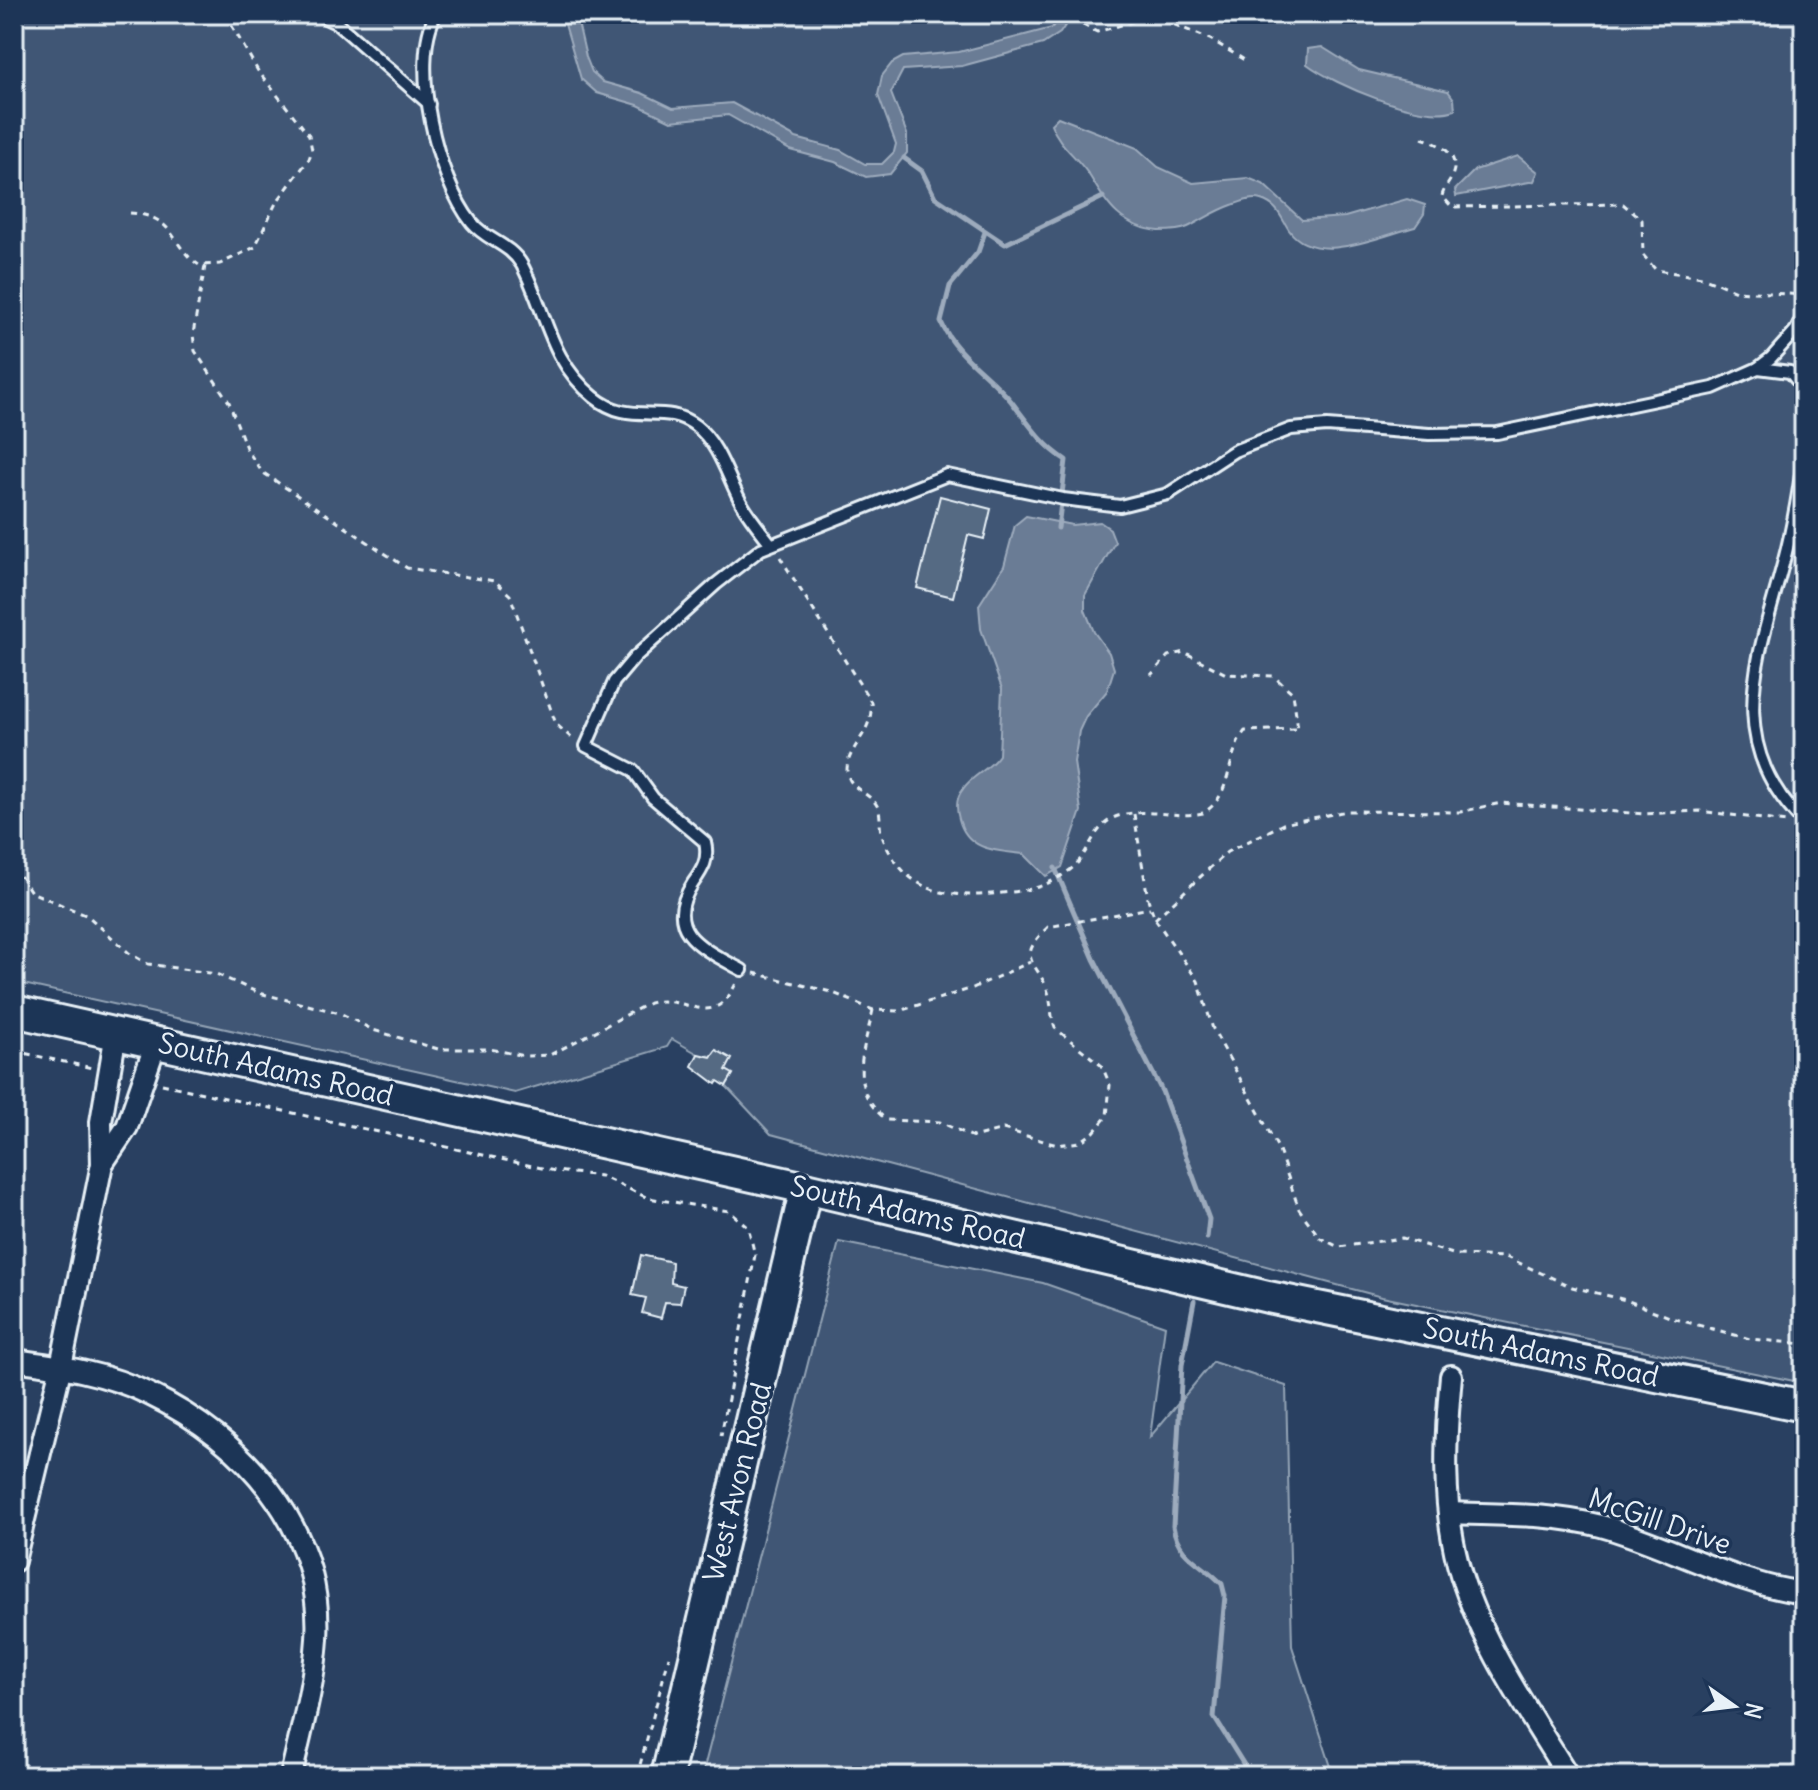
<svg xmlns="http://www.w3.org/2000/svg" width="1818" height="1790" viewBox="0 0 1818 1790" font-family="Delius,sans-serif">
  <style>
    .green { fill: #415774; stroke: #94a4b6; stroke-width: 2 }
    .water { fill: #6b7c95; stroke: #9dabbd; stroke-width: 2 }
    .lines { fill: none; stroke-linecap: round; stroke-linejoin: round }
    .stream { stroke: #9dabbd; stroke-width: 5 }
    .building { fill: #556a83; stroke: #e8f1f8; stroke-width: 2 }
    .lane-casing { stroke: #e8f1f8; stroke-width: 16 }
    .street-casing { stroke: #e8f1f8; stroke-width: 26 }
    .secondary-casing { stroke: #e8f1f8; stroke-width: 36 }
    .path { stroke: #e8f1f8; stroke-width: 3; stroke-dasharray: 6 6; stroke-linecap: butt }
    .lane { stroke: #1d3557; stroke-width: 10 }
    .street { stroke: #1d3557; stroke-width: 20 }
    .secondary { stroke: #1d3557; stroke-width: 30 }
    .labels { text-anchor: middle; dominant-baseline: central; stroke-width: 7; stroke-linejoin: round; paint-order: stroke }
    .street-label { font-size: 28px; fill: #e8f1f8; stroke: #1d3557 }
  </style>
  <rect width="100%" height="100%" fill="#294061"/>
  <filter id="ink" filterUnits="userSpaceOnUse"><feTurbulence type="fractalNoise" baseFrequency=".0125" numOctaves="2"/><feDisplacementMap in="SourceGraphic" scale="16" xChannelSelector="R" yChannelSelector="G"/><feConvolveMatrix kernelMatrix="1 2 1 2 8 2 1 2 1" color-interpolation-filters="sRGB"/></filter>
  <g filter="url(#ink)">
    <g class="green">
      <polygon points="14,14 1804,14 1804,1383 1382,1297 771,1134 726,1086 733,1074 726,1070 731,1059 716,1050 711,1057 707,1055 705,1058 672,1039 667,1047 515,1093 14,982"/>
      <polygon points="839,1242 1043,1283 1165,1326 1150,1437 1213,1362 1286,1386 1292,1646 1334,1776 702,1776"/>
    </g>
    <g class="water">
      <polygon points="562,14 576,14 586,57 592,72 603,82 642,93 673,108 732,103 796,138 840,150 865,164 882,164 894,152 896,144 878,95 882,76 892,63 903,57 959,52 1052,28 1060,14 1073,14 1060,33 1043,44 962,66 903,70 891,93 907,134 907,153 890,174 866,177 835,162 790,150 728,115 671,121 638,105 597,93 581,79"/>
      <path d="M1322,47L1359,70L1448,91L1454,99L1455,110C1421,122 1335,85 1307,64L1308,49Z"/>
      <path d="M1058,117L1137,148L1158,167L1193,183L1248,178L1263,184L1302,220L1345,217L1407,199L1425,205L1424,214L1415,227C1380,236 1315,267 1289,230C1281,218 1278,205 1261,200C1251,197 1241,202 1232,205C1215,211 1204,219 1188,227C1180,231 1168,231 1159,231C1122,227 1108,207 1091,178C1079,158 1059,146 1051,124Z"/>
      <polygon points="1518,156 1538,172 1534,181 1456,196 1455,190 1475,170"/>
      <path d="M1026,516L1072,525L1100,522L1110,529L1115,542L1085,595V610L1094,632L1109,653L1114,669L1107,691L1086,716L1079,731L1074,762L1081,811L1062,867L1046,876L1024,854C997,851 967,851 959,819C956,809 956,797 963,789C972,775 989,770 999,755L1002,689L981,629L979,605L1004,566L1015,525Z"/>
    </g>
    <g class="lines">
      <g class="stream">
        <polyline points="904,158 922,171 935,197 1005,244 1103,197"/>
        <path d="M985,232L978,252L950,286L941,322C956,356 989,374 1011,401C1028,423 1042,445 1066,460L1058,528"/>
        <polyline points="1055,868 1094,959 1162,1091 1209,1219 1207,1238"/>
        <path d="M1194,1301L1182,1365L1173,1526C1178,1558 1203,1563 1222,1584L1225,1596L1214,1717L1251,1776"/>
      </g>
    </g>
    <g class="building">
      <polygon points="940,496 991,509 984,539 968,535 953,597 917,588"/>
      <polygon points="716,1050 732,1059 726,1070 733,1074 726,1086 718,1081 716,1084 692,1066 698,1054 711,1057"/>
      <polygon points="641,1255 672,1262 671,1283 684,1286 680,1303 665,1302 661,1318 642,1313 646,1298 632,1295"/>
    </g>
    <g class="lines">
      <g class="lane-casing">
        <g id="lane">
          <polyline points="317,14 338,24 429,104"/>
          <path d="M436,14C409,63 437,180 472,223C487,241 509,243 522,265C547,313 549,360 594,397C632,428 663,400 696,426C720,445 728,479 742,504C750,518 761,531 771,544"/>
          <polyline points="1804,317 1804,351"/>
          <polyline points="1758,368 1790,372 1804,389"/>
          <path d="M1804,454C1799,491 1793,527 1783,564C1758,659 1722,742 1804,823"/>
          <path d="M742,970C704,949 661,932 693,883C703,869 709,859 705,842L653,798L633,770L586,746L614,682L635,657L716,584L761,549L947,475L1063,499L1120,506L1168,494L1234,451L1291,429L1327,426L1429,434L1497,433L1713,388L1758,368L1771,358L1796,330L1804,314"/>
        </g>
      </g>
      <g class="street-casing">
        <g id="street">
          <polyline points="102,1164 127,1127 156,1043"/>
          <path d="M14,1360C60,1366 107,1373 149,1394C243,1439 324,1528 317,1639C314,1685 301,1731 291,1776"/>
          <path d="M1451,1376C1445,1439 1442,1502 1458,1564C1478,1639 1528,1711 1568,1776"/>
          <path d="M1449,1513C1500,1515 1551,1513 1601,1526C1670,1545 1733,1584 1804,1593"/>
          <polyline points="14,1561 61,1366 102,1164 101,1122 116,1033"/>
        </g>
      </g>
      <g class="secondary-casing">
        <g id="secondary">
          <polyline points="14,1011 806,1188 1268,1297 1804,1406"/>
          <polyline points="667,1776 806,1188"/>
        </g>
      </g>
      <g class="path">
        <polyline points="1061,14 1097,32 1139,20 1163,20 1210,39 1246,61"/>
        <path d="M1422,138C1437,143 1460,153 1453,173C1451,182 1444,187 1442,196L1452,207L1623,204L1642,220L1643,255L1656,270L1702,277L1736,291L1804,295"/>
        <path d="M130,213C177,216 169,245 199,265L220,264L255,247L276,203L309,159L312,150L309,135L258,71L225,14"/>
        <polyline points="205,266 193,334 195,351 229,402 246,448 262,472 407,568 495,581 510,595 556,724 575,741"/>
        <path d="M780,557L871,702C874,733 847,747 847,770C848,792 875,792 879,811C881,819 879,828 882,836C905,894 947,899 1002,893C1032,890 1044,888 1070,870C1090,855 1092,825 1118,816C1145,807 1176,819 1203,813C1234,795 1225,756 1245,731L1298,729L1293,693L1273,676L1226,674L1184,652L1168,656L1151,675"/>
        <polyline points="1134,814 1148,899 1155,919 1198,981 1213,1029 1278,1148 1299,1209 1320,1238 1339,1247 1402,1238 1456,1255 1506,1257 1572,1287 1626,1300 1672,1318 1750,1339 1804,1344"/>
        <path d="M14,866L31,892L88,916L129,953L148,964L216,974L259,993L340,1013L373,1030L438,1049H490L525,1056L550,1055L649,1003C687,992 713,1035 737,981"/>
        <polyline points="1155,919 1227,852 1283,824 1347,811 1460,812 1501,803 1644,814 1699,811 1786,822"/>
        <polyline points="754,973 831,992 873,1010 899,1011 973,988 1030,962"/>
        <path d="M873,1010C864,1050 846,1089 887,1120L940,1122L973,1137L1003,1129L1057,1145L1080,1142L1094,1132L1107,1116L1110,1085L1102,1066L1055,1028C1050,1015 1052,1002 1047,989C1036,960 1015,959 1048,927L1150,908"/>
        <polyline points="14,1051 92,1068"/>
        <polyline points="162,1084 555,1171 601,1176 648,1198 729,1211 748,1227 755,1255 721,1436"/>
        <polyline points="637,1776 669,1657"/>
      </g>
      <use href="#lane" class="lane"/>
      <use href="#street" class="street"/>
      <use href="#secondary" class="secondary"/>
    </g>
  </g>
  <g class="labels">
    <g class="street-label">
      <text transform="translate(276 1069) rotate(13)">South Adams Road</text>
      <text transform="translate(908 1212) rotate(13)">South Adams Road</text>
      <text transform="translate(1541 1352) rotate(12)">South Adams Road</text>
      <text transform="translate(737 1482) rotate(-76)">West Avon Road</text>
      <text transform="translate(1660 1521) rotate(19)">McGill Drive</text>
    </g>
  </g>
  <rect width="1818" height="1790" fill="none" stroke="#1d3557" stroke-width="48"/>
  <rect x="24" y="24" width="1770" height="1742" fill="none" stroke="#e8f1f8" stroke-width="3" filter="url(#ink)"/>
  <g transform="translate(1734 1706) rotate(104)" stroke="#1d3557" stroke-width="6" paint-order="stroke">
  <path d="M0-6L14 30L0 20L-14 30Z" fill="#e8f1f8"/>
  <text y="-12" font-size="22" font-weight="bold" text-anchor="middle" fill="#e8f1f8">N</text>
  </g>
</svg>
